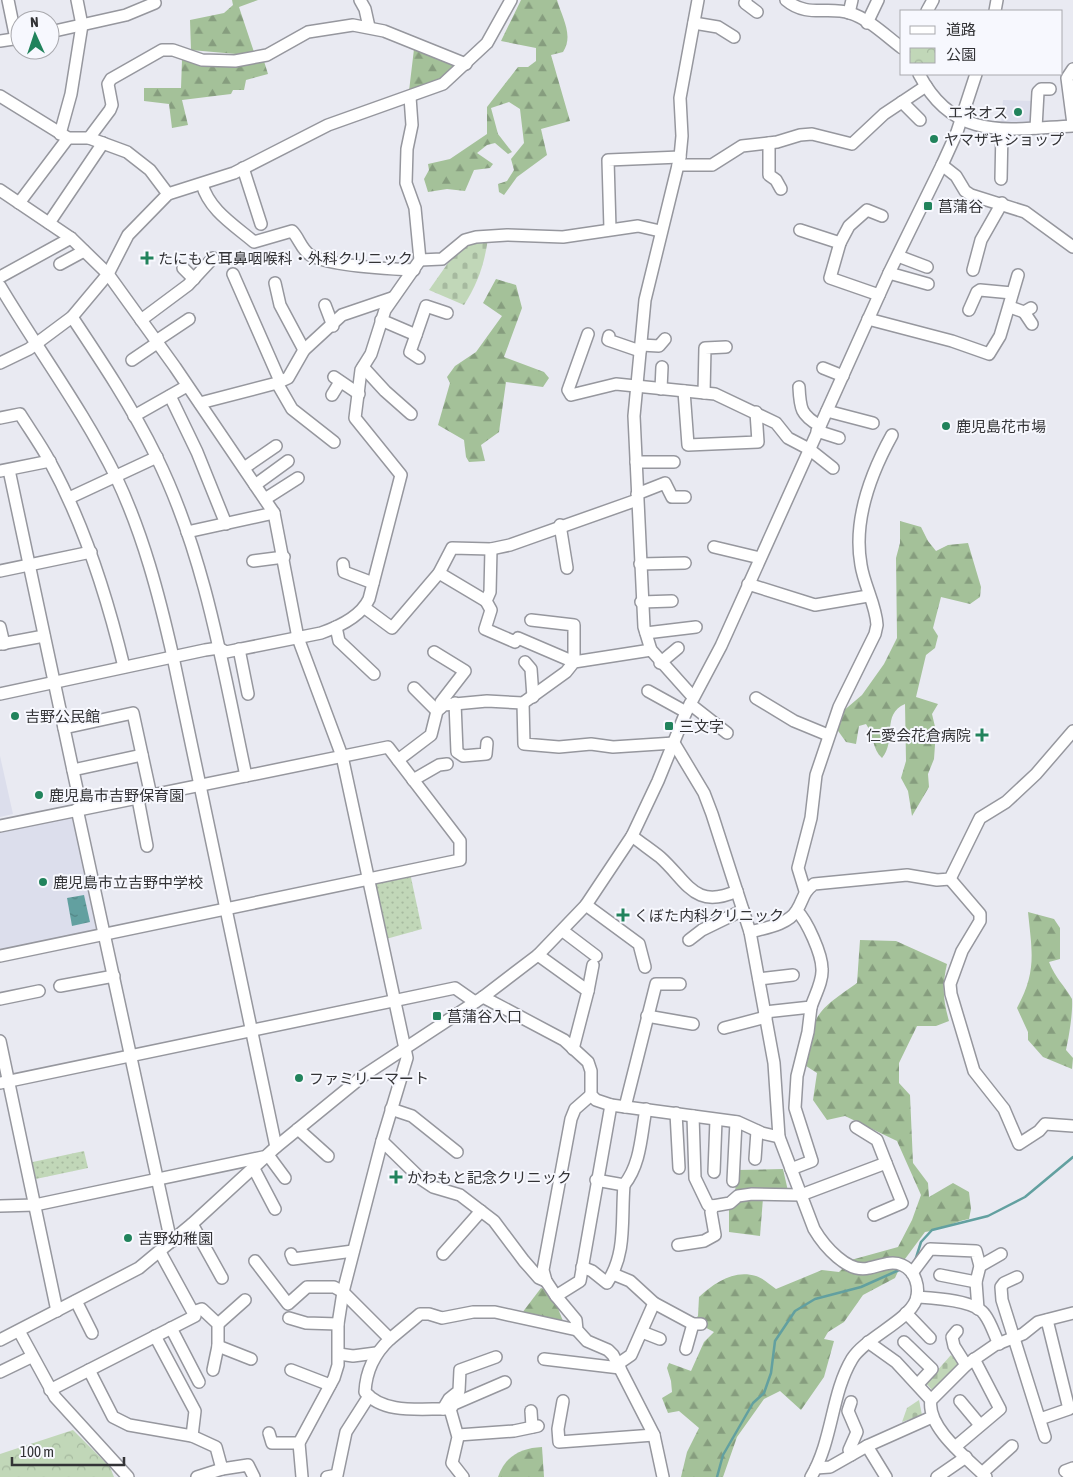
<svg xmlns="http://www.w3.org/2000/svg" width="1073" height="1477" viewBox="0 0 1073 1477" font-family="'Asap Condensed','Noto Sans JP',sans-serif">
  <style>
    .built { fill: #dcdeec }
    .grass { fill: url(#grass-dots) }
    .forest { fill: url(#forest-firs) }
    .cemetery { fill: url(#cemetery-stones) }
    .park { fill: url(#park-crowns) }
    .water { fill: url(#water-ripples) }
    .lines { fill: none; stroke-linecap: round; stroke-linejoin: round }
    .stream { stroke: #62a0a0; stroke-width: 2.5 }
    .minor-casing { stroke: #96979e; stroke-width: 14 }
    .minor { stroke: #fff; stroke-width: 11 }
    .poi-dot { fill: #21835c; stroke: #f7f8fe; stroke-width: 2 }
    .labels { text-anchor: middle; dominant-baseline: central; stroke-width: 4; stroke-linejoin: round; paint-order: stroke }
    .poi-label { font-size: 15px; fill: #333336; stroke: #f7f8fe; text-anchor: start }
  </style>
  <defs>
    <pattern id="grass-dots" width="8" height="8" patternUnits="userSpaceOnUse" patternTransform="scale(1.25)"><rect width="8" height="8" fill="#c1d7b8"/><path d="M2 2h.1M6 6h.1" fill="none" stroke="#a6b99f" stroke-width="1.8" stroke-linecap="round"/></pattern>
    <pattern id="forest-firs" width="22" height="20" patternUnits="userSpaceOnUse" patternTransform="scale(1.25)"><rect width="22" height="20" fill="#a4c199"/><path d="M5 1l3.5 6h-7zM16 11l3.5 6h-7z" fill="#869d7e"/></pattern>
    <pattern id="cemetery-stones" width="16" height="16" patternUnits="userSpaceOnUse" patternTransform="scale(1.25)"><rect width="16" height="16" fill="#c1d7b8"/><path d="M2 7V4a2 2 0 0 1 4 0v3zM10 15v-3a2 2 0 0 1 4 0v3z" fill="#a6b99f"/></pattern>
    <pattern id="park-crowns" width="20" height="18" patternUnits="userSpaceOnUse" patternTransform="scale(1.25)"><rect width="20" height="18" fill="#c1d7b8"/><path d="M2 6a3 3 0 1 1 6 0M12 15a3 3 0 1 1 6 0" fill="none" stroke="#a6b99f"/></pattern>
    <pattern id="water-ripples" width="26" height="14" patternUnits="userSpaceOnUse" patternTransform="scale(1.25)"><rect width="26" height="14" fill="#62a0a0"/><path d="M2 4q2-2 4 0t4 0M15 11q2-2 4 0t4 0" fill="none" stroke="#518383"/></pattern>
  </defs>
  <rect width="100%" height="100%" fill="#e9eaf2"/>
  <g class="built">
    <polygon points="1003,100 1035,101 1034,123 1001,125"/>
    <polygon points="0,756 13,814 0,817"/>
    <polygon points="74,816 97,932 0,953 0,832"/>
  </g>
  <g class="grass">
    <polygon points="410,873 422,929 386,939 373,882"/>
    <polygon points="84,1151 88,1168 31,1180 28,1163"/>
  </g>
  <g class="forest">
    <polygon points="232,0 258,0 239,7 254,52 236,54 191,50 190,20 224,13 233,5"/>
    <path d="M521,0H557C562,17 574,36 563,52L551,55L570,121L541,129L547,155L517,177L504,195L499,192L498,184L507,181L514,170L511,159L524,143L520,109L509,102L491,108L498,134L512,152L508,154L495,143L487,145L477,153L493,164L490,168L474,170L465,191L447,189L428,192L424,179L429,170L428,164L450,159L487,134V107L518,67H528L536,61V48L501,41Z"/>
    <path d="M414,49L455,64C445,81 427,85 409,91Z"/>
    <polygon points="263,58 268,74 246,80 244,90 233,90 231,94 182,100 188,125 172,128 169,104 144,101 144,88 181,88 182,60 235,63"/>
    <polygon points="496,279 516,285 522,308 504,357 544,372 549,378 543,387 506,382 499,432 481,445 485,461 469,462 466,457 464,440 438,425 450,383 447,377 455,366 476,352 502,316 483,303"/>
    <path d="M900,521L921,527L928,541L936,551L948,545L968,543L981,587L980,597L970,604L941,597L933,628L938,636L935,648L926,655L916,697L938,704L932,714L936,731L934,759L928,774L929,787L912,816L908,791L901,778L906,761L905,704C881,714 897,740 882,758C872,749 874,735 866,724L859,726L856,744L846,742L836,728L842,712L862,695L884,664L897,638L896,558L900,543Z"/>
    <path d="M1028,912L1054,919L1060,928V959L1049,962C1056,979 1064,985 1072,999C1073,1012 1069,1037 1066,1050L1073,1058L1072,1069L1043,1057L1028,1040V1032L1017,1008C1037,971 1032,952 1028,912Z"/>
    <path d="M860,940L896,941L947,964C942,986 943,1000 949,1021L936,1026H917L899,1063V1083L910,1095L913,1163L928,1183L929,1197L953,1183L969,1192L971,1209L969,1219C953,1222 941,1230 925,1232L902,1263L895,1278L863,1295L844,1322L828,1332L824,1339L834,1341L824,1377L801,1410L780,1391L764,1399L737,1437L723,1477H681L687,1452L699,1428L679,1411L668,1413L662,1398L672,1392L671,1381L667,1368L669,1363L691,1371L704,1342L714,1332L693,1321L698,1316L699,1297C714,1283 734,1269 756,1276C763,1278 770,1285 776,1289L822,1270L839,1272L851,1260L898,1247L912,1220L921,1195L897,1141L845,1116L827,1120L813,1100L817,1073L803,1064C815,1013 814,1013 857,983Z"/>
    <polygon points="783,1169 788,1191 735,1193 737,1170"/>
    <polygon points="763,1198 760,1236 729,1232 729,1202"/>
    <polygon points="541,1288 551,1291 563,1321 522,1313"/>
    <path d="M542,1447L544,1477H498C505,1456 521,1448 542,1447Z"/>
  </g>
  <g class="cemetery">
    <path d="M488,239C484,265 478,283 464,305L429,290L448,263L466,244Z"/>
    <polygon points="951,1355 960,1364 932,1390 926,1383"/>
    <polygon points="919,1400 922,1415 902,1422 907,1408"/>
  </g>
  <polygon class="park" points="73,1430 110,1467 114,1477 0,1477 0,1454"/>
  <polygon class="water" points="84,895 90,922 72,926 67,898"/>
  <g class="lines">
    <g class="stream">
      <polyline points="915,1261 921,1242 932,1230 988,1216 1025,1197 1073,1157"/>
      <polyline points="717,1477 723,1455 753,1403 764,1393 771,1373 775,1341 795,1311 815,1299 861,1287 899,1270"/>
    </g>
    <g class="minor-casing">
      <g id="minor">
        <polyline points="8,0 16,39"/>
        <polyline points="360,0 365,9 369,27"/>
        <polyline points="746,0 745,3 757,12"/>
        <path d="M786,0C807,18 828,6 850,13C869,19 886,36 902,48"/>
        <polyline points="927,11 933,0"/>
        <polyline points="995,11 997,0"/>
        <polyline points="849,13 852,0"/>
        <polyline points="694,23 718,27 734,37"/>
        <polyline points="867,23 878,0"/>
        <polyline points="50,32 126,15 155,3"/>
        <polyline points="0,41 20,38"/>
        <polyline points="1073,69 1067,78 1073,124"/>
        <path d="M919,74C954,142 1008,129 1073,126"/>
        <polyline points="0,96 68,138 89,138 127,152 150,170 168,194"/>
        <polyline points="902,102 920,120"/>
        <polyline points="1036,128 1038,92 1041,89 1050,89"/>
        <polyline points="60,134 71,94 82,25 77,0"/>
        <polyline points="89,138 110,110 112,105 108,84 111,79 162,50 173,50 202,60 235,61 267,55 308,32 353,25 384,31 466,64"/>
        <polyline points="769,143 769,175 776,180 781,189"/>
        <polyline points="678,165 712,165 742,146 777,142 800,135 812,134 852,144 884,114 926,86"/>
        <polyline points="942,165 956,176 965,191 971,195 1025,212 1073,247"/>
        <polyline points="243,168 261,224"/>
        <polyline points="1001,179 1002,130"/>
        <path d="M202,184C209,210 234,225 254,242L292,231C299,238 301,249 310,255C329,266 391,269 414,270"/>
        <polyline points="0,190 71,238 108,274 175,367 274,513 298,638 342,756 407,1058 382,1141 343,1292 338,1324 338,1365 334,1378 299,1443 302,1477"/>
        <polyline points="19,203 68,138"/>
        <polyline points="49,223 103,143"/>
        <polyline points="610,229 608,160 680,157"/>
        <polyline points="800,230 840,243 830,278 879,295"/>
        <polyline points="840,243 849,226 867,210 882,216"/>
        <polyline points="898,256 927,267"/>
        <polyline points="420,260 442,259 465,240 476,237 507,235 563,237 638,226 660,231"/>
        <polyline points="60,264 84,251"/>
        <polyline points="183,268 194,279"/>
        <polyline points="973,270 981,240 1002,203"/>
        <polyline points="889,273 928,284"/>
        <polyline points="233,274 280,381"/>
        <polyline points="0,277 71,238"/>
        <polyline points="275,283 280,305 304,350"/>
        <path d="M0,286C38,350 83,410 116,477C143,534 159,595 173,657L276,1147"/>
        <polyline points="325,305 333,326"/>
        <polyline points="1010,307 1024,312 1031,308"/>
        <polyline points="969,310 977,292 980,290 1012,293"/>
        <polyline points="1024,312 1032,324"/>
        <path d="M72,317C102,362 132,407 156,456C205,555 223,668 246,776"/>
        <polyline points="868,319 952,341 989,354 1000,336 1018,275"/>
        <polyline points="141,320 188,285 213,258"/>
        <polyline points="381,320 416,335 410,352 419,358"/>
        <polyline points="588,334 568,390 571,395 616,384 715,394 776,423 788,438 809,449 833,468"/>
        <polyline points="416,335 426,306 447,313"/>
        <polyline points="609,336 608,340 640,351"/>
        <polyline points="156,341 189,319"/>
        <polyline points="641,345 659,346 665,339"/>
        <polyline points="132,360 157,343"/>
        <polyline points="0,363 29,349 72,317 108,274 128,235 168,194 234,173 328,125 443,84 487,43 511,0"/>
        <polyline points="363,367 385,391 411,414"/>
        <polyline points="823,368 843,376"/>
        <polyline points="334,377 359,394"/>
        <polyline points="277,383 288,378 304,350 342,315 392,298"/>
        <path d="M799,387C800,409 801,415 820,426"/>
        <polyline points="661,389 662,367"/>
        <polyline points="684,391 688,445 758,442 756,412"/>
        <polyline points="704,393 705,348 726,347"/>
        <polyline points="332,395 340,382"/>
        <polyline points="170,396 197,452 226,524"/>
        <polyline points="200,403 277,383 292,409 334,442"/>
        <polyline points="827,411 873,423"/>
        <polyline points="134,416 187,386"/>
        <path d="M0,418L20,414C30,430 41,445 50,462C85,526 107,596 124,667"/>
        <polyline points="817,431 839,438"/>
        <polyline points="636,462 674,462"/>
        <polyline points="244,468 276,446"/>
        <polyline points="9,470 81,808"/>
        <polyline points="0,471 50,461"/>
        <polyline points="255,485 288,461"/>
        <polyline points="637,494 665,483 672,497 685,497"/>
        <polyline points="69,498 157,457"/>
        <polyline points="265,499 298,478"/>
        <polyline points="560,525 567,568"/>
        <polyline points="187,532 274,513"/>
        <polyline points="714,547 760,558"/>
        <polyline points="491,549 490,592 486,601 491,610 485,629 515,642 518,638 574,662 574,625 531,620"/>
        <polyline points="253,561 284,557"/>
        <polyline points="343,564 344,572 373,583"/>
        <polyline points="640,564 685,563"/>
        <polyline points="0,571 91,552"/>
        <polyline points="439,573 486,601"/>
        <polyline points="748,584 815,605 868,596"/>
        <polyline points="641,602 672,601"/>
        <polyline points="365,608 392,628 439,573 452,548 491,549 510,545 637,500"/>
        <polyline points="0,627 4,644"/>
        <polyline points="336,627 339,641 374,674"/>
        <polyline points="646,633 696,627"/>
        <polyline points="0,644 44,636"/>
        <polyline points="239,649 248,694"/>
        <polyline points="434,652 465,671 441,702 440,708"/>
        <polyline points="525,662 531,669 533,697"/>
        <polyline points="660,663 678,648"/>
        <polyline points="414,688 437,711"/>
        <polyline points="648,691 686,712"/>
        <path d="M0,694L205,650L219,648L226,652L321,633C338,627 361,616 369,599L401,475L355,418L361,370L371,354L385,310L420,260L415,208L406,183L407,149L412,125L410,97"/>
        <polyline points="693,697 651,650 644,627 634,416 645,300 680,157 682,136 680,98 698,0"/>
        <polyline points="756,698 794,721 828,735"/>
        <polyline points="455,703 457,752 463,756 486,754 487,743"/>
        <path d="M523,703L524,744L559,747L591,744L613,747L674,743L704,793L712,814L750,932L774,1063L779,1137L814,1229C824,1246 848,1274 869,1268C880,1266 891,1260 902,1265C916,1271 920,1288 916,1300C908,1321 865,1338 852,1359C831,1394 833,1440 811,1477"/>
        <polyline points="690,704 727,733"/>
        <polyline points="64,728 133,713 151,796"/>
        <polyline points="398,760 431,735 437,711 444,705 487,701 523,703 566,672 574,662 651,650"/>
        <polyline points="73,770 142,755"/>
        <polyline points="413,780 439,765 447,764"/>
        <polyline points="138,799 147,846"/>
        <polyline points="77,809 171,1242"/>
        <polyline points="0,826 388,747 460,841 460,860 0,956"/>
        <path d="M632,836C641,843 651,850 660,857C688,882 694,910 737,891"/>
        <polyline points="950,879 980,914 980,921 962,951 950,984 951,994 974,1071 1004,1109 1019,1144 1039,1131 1045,1124 1073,1126"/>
        <path d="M805,891L798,868L811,818L816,775L839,707L875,634L877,625C876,605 864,585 861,565C853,521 871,473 892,435"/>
        <polyline points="586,905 639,944 645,967"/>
        <polyline points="563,931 596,956"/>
        <path d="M750,932C765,928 788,925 797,910C804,899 802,893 814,884L907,875L937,880L950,879L980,818L1006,802L1036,774L1073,731"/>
        <polyline points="689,940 702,930 743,910"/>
        <polyline points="538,955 588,991 573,1049"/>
        <polyline points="759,979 793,975"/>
        <polyline points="60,986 114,976"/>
        <polyline points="588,991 593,965"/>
        <polyline points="483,997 564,1040 588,1062 591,1071 591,1095 596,1100 611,1105 738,1122 762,1133 779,1137"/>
        <polyline points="0,999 39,991"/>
        <path d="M765,1012L811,1007C815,995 823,981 822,969C822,954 807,921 797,911"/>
        <polyline points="647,1016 693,1024"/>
        <polyline points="724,1028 766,1017"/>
        <polyline points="0,1041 57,1311"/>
        <polyline points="0,1083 455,988 475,1002"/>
        <polyline points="611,1105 580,1281 556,1296 576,1320 577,1330 587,1341 608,1350 613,1355 654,1435 663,1477"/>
        <polyline points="625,1107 656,984 680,984"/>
        <polyline points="391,1109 412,1116 457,1152"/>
        <polyline points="676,1113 679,1168"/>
        <polyline points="693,1116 695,1178 708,1205 713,1206"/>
        <polyline points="856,1127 877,1140 886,1163"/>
        <polyline points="298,1129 328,1156"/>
        <polyline points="382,1141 421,1179 433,1187 460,1195 494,1221 524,1261 539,1278 546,1281"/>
        <polyline points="268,1155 285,1178"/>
        <polyline points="755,1159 757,1131"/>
        <polyline points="253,1167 275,1209"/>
        <polyline points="791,1169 812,1161 795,1108 797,1076 808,1032 811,1007"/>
        <polyline points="714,1172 716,1120"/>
        <path d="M596,1180L624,1185C641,1164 641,1135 646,1109"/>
        <polyline points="733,1181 736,1122"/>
        <polyline points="0,1206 35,1205 263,1157"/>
        <polyline points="192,1224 222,1278"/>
        <polyline points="678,1245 704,1241 715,1235 711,1212 713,1206 730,1203 738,1196 752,1194 801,1195 886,1163 902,1203 874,1215"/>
        <polyline points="291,1254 293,1259 353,1251"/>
        <polyline points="443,1254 481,1211"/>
        <path d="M255,1261L288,1304L307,1287H334L343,1292L390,1339C375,1353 366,1371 365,1392C384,1415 424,1408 450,1409"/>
        <polyline points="980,1266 1001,1254"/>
        <path d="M582,1267L592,1271L607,1283C627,1253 621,1220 624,1185"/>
        <polyline points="912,1273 930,1249 976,1251 980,1266 976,1282 978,1309"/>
        <polyline points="613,1274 630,1281 654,1303 693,1324 701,1324"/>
        <polyline points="940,1275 976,1282"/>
        <polyline points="1017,1277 1004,1283 1001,1287 1002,1300 1045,1437"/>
        <polyline points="556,1296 546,1281 543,1270 571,1119 575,1109 591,1095"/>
        <path d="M917,1297C933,1298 976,1300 985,1315C991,1323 994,1334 999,1344"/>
        <polyline points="76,1301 92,1333"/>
        <polyline points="193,1312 202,1309 218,1324 218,1346 213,1370"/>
        <polyline points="906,1313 930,1338"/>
        <polyline points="289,1318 306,1323 338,1324"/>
        <polyline points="218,1324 245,1300"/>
        <polyline points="171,1328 199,1382"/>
        <polyline points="19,1331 55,1397 128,1477"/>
        <polyline points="957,1331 952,1337 954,1346 966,1365"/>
        <polyline points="642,1332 660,1339"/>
        <polyline points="155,1336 195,1411 192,1436"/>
        <polyline points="390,1339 420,1314 429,1314 442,1318 473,1312 495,1312 577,1330"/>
        <polyline points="0,1340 139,1268 192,1224 276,1147 363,1076 483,997 538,955 586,905 632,836 658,781 686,712 721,646 889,273 942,165 957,132 976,74"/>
        <polyline points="868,1342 896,1362 931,1400"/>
        <polyline points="904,1342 932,1369 918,1384"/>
        <polyline points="218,1346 251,1359"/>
        <polyline points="686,1349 693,1324"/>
        <polyline points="339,1354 353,1356 376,1353"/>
        <polyline points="544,1359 620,1368"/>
        <polyline points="618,1364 631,1355 654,1303"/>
        <polyline points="89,1370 113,1417 129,1425 192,1436 216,1447 222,1469 248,1465 254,1477"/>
        <polyline points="291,1370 330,1385"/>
        <polyline points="0,1372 31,1357"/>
        <polyline points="50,1390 195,1316 160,1252"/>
        <polyline points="563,1401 558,1429 559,1442 654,1435"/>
        <polyline points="960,1401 980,1425"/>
        <polyline points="851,1402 848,1411 857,1432 849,1450 851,1455"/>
        <polyline points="451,1408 454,1404 505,1382"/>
        <polyline points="443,1409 449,1399 459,1391 460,1370 496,1357"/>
        <polyline points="450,1409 458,1437 452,1463 463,1477"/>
        <polyline points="531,1411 532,1427"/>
        <polyline points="1040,1419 1069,1409 1047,1320"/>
        <polyline points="269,1433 272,1443 299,1443"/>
        <polyline points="458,1435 514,1431 538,1426"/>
        <polyline points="867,1446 886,1477"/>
        <polyline points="955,1447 1000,1409 974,1359"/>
        <polyline points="816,1468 830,1467 867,1446 932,1417"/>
        <polyline points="982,1473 1012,1446"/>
        <polyline points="197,1477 222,1469"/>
        <polyline points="327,1477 337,1475 346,1432 369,1396"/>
        <polyline points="937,1477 966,1457"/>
        <path d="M986,1477C968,1459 926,1427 931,1400L966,1365L995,1345L1023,1334L1038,1322L1073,1313"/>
        <polyline points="1072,1477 1065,1471 1073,1468"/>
      </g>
    </g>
    <use href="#minor" class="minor"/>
  </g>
  <g class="poi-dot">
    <circle cx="1018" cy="112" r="5"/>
    <circle cx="934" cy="139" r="5"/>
    <rect x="923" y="201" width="10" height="10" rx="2.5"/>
    <path d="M144.5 250.5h5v5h5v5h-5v5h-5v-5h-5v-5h5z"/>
    <circle cx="946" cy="426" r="5"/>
    <circle cx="15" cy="716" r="5"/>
    <rect x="664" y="721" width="10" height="10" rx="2.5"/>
    <path d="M979.5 727.5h5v5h5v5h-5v5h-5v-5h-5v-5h5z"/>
    <circle cx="39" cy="795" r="5"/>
    <circle cx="43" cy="882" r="5"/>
    <path d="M620.5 907.5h5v5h5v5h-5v5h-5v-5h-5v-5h5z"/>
    <rect x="432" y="1011" width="10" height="10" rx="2.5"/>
    <circle cx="299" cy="1078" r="5"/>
    <path d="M393.5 1169.5h5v5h5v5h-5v5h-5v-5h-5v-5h5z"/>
    <circle cx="128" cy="1238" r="5"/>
  </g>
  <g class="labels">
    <g class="poi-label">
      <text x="1008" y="112" text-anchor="end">エネオス</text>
      <text x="944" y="139">ヤマザキショップ</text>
      <text x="938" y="206">菖蒲谷</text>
      <text x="158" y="258">たにもと耳鼻咽喉科・外科クリニック</text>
      <text x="956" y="426">鹿児島花市場</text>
      <text x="25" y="716">吉野公民館</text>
      <text x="679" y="726">三文字</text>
      <text x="971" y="735" text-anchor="end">仁愛会花倉病院</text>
      <text x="49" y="795">鹿児島市吉野保育園</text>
      <text x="53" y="882">鹿児島市立吉野中学校</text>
      <text x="634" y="915">くぼた内科クリニック</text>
      <text x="447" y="1016">菖蒲谷入口</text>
      <text x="309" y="1078">ファミリーマート</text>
      <text x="407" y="1177">かわもと記念クリニック</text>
      <text x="138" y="1238">吉野幼稚園</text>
    </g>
  </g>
  <rect x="900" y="10" width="162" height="65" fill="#f7f8fe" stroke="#a9a9ae"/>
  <rect x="910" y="26" width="25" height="8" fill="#ffffff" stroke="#a9a9ae"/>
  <text x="946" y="35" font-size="15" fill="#333336">道路</text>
  <rect x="910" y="48" width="25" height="15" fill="url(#park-crowns)" stroke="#a9a9ae"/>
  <text x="946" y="60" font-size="15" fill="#333336">公園</text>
  <g transform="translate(35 35) rotate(357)"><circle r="24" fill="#f7f8fe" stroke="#a9a9ae"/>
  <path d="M0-4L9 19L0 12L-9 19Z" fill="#21835c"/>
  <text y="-8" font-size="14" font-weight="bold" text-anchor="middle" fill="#333336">N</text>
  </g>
  <path d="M12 1457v8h112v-8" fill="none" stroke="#333336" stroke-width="2.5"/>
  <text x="20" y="1457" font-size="15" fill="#333336" stroke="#f7f8fe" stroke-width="4" paint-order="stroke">100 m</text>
</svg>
